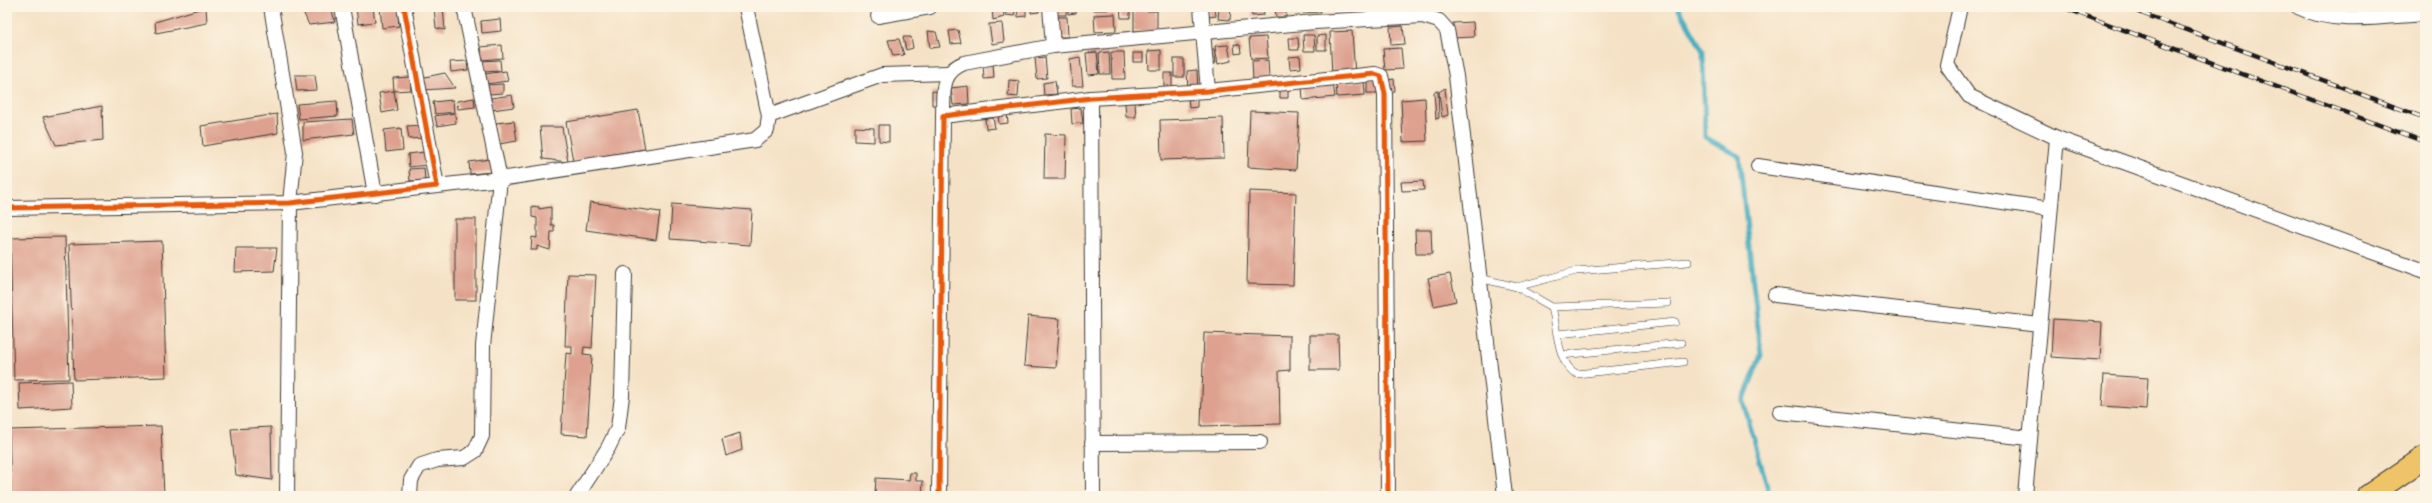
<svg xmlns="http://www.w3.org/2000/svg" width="2432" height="503" viewBox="0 0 2432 503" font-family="'Playpen Sans',sans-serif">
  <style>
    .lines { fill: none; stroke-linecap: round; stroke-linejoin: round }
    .stream { stroke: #3da9bd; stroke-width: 5 }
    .building { fill: #dea18f }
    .lane-casing { stroke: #3d3a36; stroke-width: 8 }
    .street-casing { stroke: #3d3a36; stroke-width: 16 }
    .primary-casing { stroke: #3d3a36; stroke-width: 24 }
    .lane { stroke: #fff; stroke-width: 7 }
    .street { stroke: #fff; stroke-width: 14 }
    .primary { stroke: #efc469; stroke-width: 22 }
    .rail-casing { stroke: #1c1c1c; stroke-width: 4.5 }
    .rail { stroke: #fcf5e5; stroke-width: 3; stroke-dasharray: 9; stroke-linecap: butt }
    .cycleway-casing { stroke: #fcf5e5; stroke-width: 8 }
    .cycleway { stroke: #e8590c; stroke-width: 5 }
  </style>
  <rect width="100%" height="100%" fill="#fcf5e5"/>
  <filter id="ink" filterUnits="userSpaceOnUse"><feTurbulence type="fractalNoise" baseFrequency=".025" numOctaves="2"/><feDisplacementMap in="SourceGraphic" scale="8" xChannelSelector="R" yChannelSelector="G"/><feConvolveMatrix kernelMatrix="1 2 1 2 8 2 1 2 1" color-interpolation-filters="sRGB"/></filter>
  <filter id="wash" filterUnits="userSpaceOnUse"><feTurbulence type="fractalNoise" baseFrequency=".012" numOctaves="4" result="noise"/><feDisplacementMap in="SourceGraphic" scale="16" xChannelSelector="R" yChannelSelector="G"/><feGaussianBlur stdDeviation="0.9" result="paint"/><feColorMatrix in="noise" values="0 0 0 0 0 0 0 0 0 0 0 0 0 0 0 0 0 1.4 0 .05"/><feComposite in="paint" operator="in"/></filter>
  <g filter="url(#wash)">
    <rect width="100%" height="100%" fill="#f5e2c6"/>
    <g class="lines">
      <polyline class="stream" points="1678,7 1703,51 1705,137 1739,156 1761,355 1743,401 1770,496"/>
    </g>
    <g id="blocks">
      <g class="building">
        <polygon points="206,7 207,23 156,33 155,22"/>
        <polygon points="301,7 331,7 335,22 309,25"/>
        <polygon points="356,7 373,7 375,22 358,24"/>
        <polygon points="380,7 397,7 399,26 382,28"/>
        <polygon points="434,7 443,7 445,30 436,28"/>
        <polygon points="992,7 1003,7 1004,17 993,20"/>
        <polygon points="1005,7 1014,7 1015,16 1006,15"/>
        <polygon points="1017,7 1026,7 1026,16 1018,17"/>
        <polygon points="1031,7 1039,7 1039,12 1031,13"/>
        <rect x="1056" y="7" width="10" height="8"/>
        <polygon points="1068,7 1076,7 1076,13 1068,14"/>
        <rect x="1094" y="7" width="13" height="3"/>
        <polygon points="1120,7 1130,7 1130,18 1121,18"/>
        <polygon points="1208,7 1215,7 1216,16 1209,17"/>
        <polygon points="1219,7 1231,7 1230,20 1218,19"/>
        <polygon points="1251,7 1263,7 1264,15 1252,16"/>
        <polygon points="1275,7 1286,7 1286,17 1276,17"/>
        <polygon points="1302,7 1320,7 1321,12 1303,13"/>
        <polygon points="1349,7 1360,7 1360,10 1350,10"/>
        <rect x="1134" y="11" width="23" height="20"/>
        <polygon points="1115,14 1116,31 1095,32 1094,15"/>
        <polygon points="1058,17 1067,17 1068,37 1059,37"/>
        <polygon points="500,19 501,31 482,33 481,21"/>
        <polygon points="1473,22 1474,37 1453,38 1453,23"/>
        <polygon points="1002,23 1004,42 992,44 989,24"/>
        <polygon points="1403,26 1405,44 1391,45 1390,27"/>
        <polygon points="958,30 961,43 951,44 949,31"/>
        <polygon points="928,31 936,32 940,47 930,48"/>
        <polygon points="1352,31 1355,75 1332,76 1330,32"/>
        <polygon points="1303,35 1314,35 1315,51 1304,51"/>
        <polygon points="1326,35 1326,50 1317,50 1317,36"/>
        <polygon points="903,37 911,37 913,48 906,50"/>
        <polygon points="1266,37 1268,58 1251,59 1249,38"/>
        <polygon points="1289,38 1298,38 1299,50 1290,50"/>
        <polygon points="899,39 904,55 893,56 888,40"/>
        <polygon points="1234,44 1240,45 1241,53 1235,54"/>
        <polygon points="502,45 503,58 482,60 481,47"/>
        <polygon points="1228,45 1231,61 1218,64 1215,46"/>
        <polygon points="1401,48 1403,69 1385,70 1383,49"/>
        <polygon points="1214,49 1216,63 1209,64 1208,50"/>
        <polygon points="1161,50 1161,70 1149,70 1148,51"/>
        <polygon points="1097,52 1099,74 1088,75 1086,53"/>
        <polygon points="1109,52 1110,74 1100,74 1099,53"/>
        <polygon points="1111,52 1124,52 1125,79 1112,79"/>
        <rect x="1133" y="53" width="10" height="9"/>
        <polygon points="1300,56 1301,68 1290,69 1289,57"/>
        <polygon points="1045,57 1047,78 1037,79 1035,58"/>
        <polygon points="1080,57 1083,86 1072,86 1070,59"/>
        <rect x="1174" y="59" width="10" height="18"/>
        <polygon points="500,60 501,71 483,72 482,61"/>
        <polygon points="1268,60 1269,78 1253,80 1252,61"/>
        <polygon points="467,61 468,70 451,72 450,62"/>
        <polygon points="983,64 993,64 994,78 984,79"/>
        <polygon points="1197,70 1198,90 1188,90 1187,71"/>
        <polygon points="506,71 508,81 486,84 485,74"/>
        <polygon points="445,73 455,88 423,90 420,78"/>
        <rect x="1164" y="73" width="8" height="14"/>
        <polygon points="295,75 315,75 317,90 297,91"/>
        <polygon points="410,77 411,90 394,91 397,110 382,113 379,93 394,91 393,78"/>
        <polygon points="1379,78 1379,93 1367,93 1367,79"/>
        <polygon points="1394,79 1395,91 1388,92 1387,80"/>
        <polygon points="1009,80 1019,81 1018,97 1008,96"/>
        <polygon points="1055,81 1057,94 1044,95 1043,83"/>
        <polygon points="1364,81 1365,95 1337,97 1336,83"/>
        <polygon points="1333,83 1335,97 1303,100 1302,86"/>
        <polygon points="503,84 503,93 489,94 488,85"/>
        <polygon points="968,86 969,104 953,105 951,88"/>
        <polygon points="1288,87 1288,98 1280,98 1280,88"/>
        <polygon points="1445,88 1448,115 1442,117 1439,92"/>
        <polygon points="932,91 941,92 941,105 932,105"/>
        <polygon points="1438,91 1439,118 1436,119 1434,92"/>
        <polygon points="512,95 514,107 492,110 491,98"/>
        <polygon points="1188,96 1197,96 1197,107 1189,108"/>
        <polygon points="474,98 475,107 458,109 457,101"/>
        <polygon points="1425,98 1427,141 1403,142 1401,100"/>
        <polygon points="453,100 454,112 435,114 433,102"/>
        <polygon points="337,101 338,116 299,119 297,104"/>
        <polygon points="1125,103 1135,103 1136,117 1126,117"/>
        <polygon points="102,106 103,140 56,145 43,117"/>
        <polygon points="1081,108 1083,123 1072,124 1071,109"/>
        <polygon points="638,110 645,149 573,161 566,122"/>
        <polygon points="1250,111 1299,113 1296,170 1248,167"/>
        <polygon points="455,113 456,123 437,126 435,116"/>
        <polygon points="277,114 278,133 203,146 201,126"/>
        <polygon points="998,114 1007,114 1008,123 999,124"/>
        <polygon points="993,118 995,128 986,129 985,119"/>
        <polygon points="1223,118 1224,158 1161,160 1160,120"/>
        <polygon points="352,119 354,134 303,140 303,122"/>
        <polygon points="514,121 517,141 499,144 496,123"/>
        <polygon points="423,125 424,138 409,139 407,126"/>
        <polygon points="879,125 889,125 889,142 879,141"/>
        <polygon points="540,127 562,127 568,162 543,159"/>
        <polygon points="855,127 874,128 874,142 855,141"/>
        <polygon points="401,128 403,150 386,152 384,130"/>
        <polygon points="1045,134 1066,135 1065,179 1044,179"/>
        <polygon points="425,152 427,165 409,167 408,154"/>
        <polygon points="490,159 492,172 470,174 469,162"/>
        <polygon points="424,168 425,180 410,181 409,169"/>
        <polygon points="1423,181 1424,190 1402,191 1401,182"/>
        <polygon points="1249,191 1296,193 1293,285 1247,284"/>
        <polygon points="590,202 660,212 656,240 586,230"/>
        <polygon points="672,204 752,210 750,245 670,239"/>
        <polygon points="532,206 539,207 539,209 551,207 551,225 554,225 554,232 551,232 550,250 537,246 537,250 531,250 532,237 537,238 537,218 532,217"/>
        <rect x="455" y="219" width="21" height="81"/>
        <polygon points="1415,230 1431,230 1432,254 1416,254"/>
        <polygon points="65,237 69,379 14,380 10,238"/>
        <polygon points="162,241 166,377 74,380 69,244"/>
        <polygon points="236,248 277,248 274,271 235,272"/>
        <polygon points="568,274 596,275 592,348 584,347 583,354 592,355 587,436 561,434 566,353 572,354 572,346 565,346"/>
        <polygon points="1450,274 1456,301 1434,306 1428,278"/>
        <polygon points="1028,316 1060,319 1056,368 1024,366"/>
        <polygon points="2053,319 2102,322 2100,360 2051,357"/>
        <polygon points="1204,333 1290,336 1290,370 1279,371 1280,424 1201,426"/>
        <polygon points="1310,335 1338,335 1339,370 1310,370"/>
        <polygon points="2104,375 2148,378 2146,409 2102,406"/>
        <polygon points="71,381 72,407 20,410 19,383"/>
        <polygon points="161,426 164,496 11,496 9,430"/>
        <polygon points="271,427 272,480 236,475 231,429"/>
        <polygon points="740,433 742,450 726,456 722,439"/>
        <polygon points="910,473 916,473 916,481 923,481 922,496 875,494 876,478 909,480"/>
      </g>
    </g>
  </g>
  <g filter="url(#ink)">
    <use href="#blocks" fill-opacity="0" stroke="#3d3a36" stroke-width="1"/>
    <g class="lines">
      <g class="lane-casing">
        <g id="lane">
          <polyline points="1479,278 1517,287 1552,307 1668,303"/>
          <polyline points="1517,287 1576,271 1688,262"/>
          <path d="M1552,307C1557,326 1557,365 1577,374L1683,362"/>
          <polyline points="1558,334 1675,322"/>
          <polyline points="1562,355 1681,343"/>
        </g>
      </g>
      <g class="street-casing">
        <g id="street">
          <polyline points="271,7 295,152 290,203 287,496"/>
          <polyline points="342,7 375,194"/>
          <polyline points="464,7 500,179 755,140 767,130 769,116 746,7"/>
          <polyline points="1050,7 1053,46"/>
          <polyline points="1201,7 1208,91"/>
          <polyline points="1960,7 1947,65 1969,96 2057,138 2425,271"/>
          <path d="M2298,7C2335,26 2386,16 2425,14"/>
          <polyline points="878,16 930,7"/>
          <polyline points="1091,98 1093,496"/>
          <polyline points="769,116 882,75 948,73"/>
          <path d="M943,116C944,93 939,73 964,63L1053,46L1315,22L1423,16L1439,21L1447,30L1456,76L1505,496"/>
          <polyline points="1758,166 2050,209"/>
          <polyline points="7,208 290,203 437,186 404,7"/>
          <polyline points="1775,295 2040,325"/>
          <polyline points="1780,412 2030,438"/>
          <polyline points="1092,443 1260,442"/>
          <polyline points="410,496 411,480 419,466 437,460 464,458 475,451 482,436 483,346 500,179 437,186"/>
          <polyline points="577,496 608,448 618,428 622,396 625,274"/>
          <polyline points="939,496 943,116 1091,98 1208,91 1375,74 1381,76 1385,94 1388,496"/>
          <polyline points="2025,496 2057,138"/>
        </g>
      </g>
      <g class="primary-casing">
        <polyline id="primary" points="2368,496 2425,457"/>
      </g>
      <use href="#lane" class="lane"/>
      <use href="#street" class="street"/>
      <use href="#primary" class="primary"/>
      <g class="rail-casing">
        <g id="rail">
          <polyline points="2062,7 2425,142"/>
          <polyline points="2125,7 2425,118"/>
        </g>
      </g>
      <use href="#rail" class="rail"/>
      <g class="cycleway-casing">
        <g id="cycleway">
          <polyline points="7,208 290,203 437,186 404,7"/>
          <polyline points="939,496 943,116 1091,98 1208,91 1375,74 1381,76 1385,94 1388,496"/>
        </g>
      </g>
      <use href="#cycleway" class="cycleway"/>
    </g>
  </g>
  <rect width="2432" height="503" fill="none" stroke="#fcf5e5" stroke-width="24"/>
</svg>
